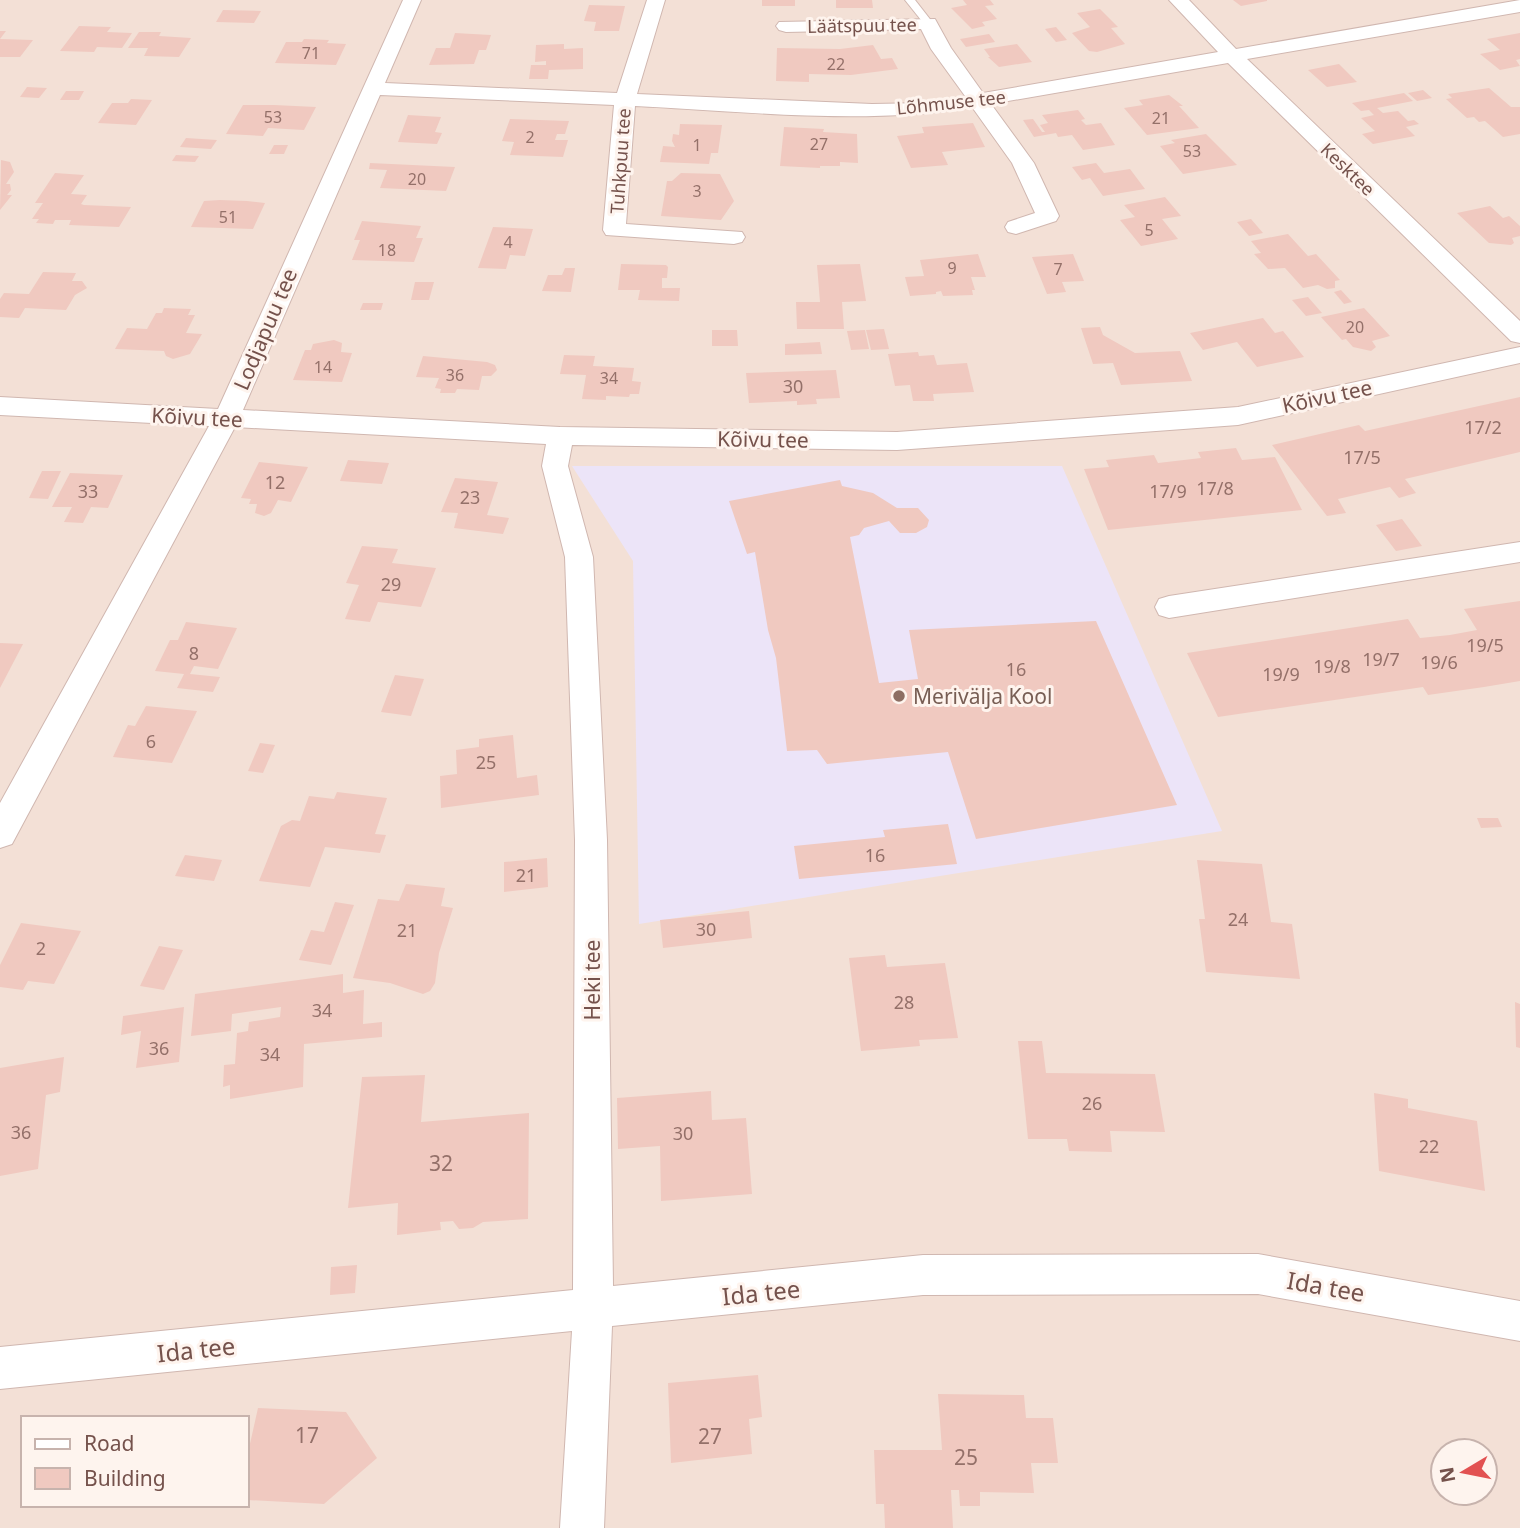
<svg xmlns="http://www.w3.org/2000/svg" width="1520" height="1528" viewBox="0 0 1520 1528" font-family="'Noto Sans',sans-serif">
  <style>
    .residential { fill: #f3e0d6; fill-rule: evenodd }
    .education { fill: #ece4f8 }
    .building { fill: #f0c9c0 }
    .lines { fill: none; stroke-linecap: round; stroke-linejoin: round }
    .lane-casing { stroke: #d0b7b0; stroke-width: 2 }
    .street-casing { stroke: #d0b7b0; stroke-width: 2 }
    .lane { fill: #fff; fill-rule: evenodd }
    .street { fill: #fff; fill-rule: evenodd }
    .education-dot { fill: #8d6e63; stroke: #fef4ee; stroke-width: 2.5 }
    .labels { text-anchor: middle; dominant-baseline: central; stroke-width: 6; stroke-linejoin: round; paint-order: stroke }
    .far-number-label { font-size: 16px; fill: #947069 }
    .far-street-label { font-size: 18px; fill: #75524c; stroke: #fef4ee }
    .number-label { font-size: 18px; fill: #947069 }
    .street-label { font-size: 21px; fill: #75524c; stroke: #fef4ee }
    .education-label { font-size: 21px; fill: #785e54; stroke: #fef4ee; text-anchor: start }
    .near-number-label { font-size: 21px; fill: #947069 }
    .near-street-label { font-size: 24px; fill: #75524c; stroke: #fef4ee }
  </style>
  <rect width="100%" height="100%" fill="#fcefe8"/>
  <path class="residential" d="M0,0H1520V1528H0ZM23,1418H247V1505H23ZM1443,1451H1485V1493H1443Z"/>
  <polygon class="education" points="572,466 1062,466 1222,831 639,924 633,561"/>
  <g class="building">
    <rect x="762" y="0" width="33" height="6"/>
    <polygon points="836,0 872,0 873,8 836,8"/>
    <polygon points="963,0 990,0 994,5 985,6 997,19 982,22 985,26 972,29 951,8 967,5"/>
    <polygon points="1233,0 1267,0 1267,1 1241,6"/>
    <polygon points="589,5 625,6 619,31 594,31 596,22 584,21"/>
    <polygon points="1100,9 1118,27 1111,28 1125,44 1097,52 1089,51 1072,33 1090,27 1077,13"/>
    <polygon points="223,10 261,11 254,23 216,22"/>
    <polygon points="79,26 111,27 107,32 132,33 122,48 97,47 94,52 60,51"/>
    <polygon points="1056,27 1067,40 1056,42 1045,29"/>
    <polygon points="0,31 6,31 0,39 33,40 20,57 0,57"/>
    <polygon points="139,32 161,32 159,36 191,38 179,57 144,56 148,48 128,48"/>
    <polygon points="455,33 491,35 486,50 479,50 474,64 429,65 436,48 450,48"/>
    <polygon points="1520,33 1520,59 1516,60 1520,66 1500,70 1480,54 1500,50 1487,39"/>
    <polygon points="989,34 995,42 966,47 960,39"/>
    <polygon points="304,39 329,40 327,43 346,44 336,65 275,63 286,42 302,42"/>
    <polygon points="564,44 564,49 583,48 583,69 549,70 548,79 529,79 531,65 546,65 546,61 535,62 536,45"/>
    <polygon points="1017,44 1032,62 999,67 988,57 990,57 984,49"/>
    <polygon points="873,45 881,59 892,58 898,69 851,75 809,74 809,82 776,81 777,48 840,49"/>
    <polygon points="1339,64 1357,82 1327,87 1308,70"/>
    <polygon points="27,87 47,88 39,98 20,97"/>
    <polygon points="1489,88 1511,107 1520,107 1520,134 1503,137 1485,121 1479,122 1474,117 1467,118 1446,99 1452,98 1448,94"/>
    <polygon points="1423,90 1432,98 1417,101 1408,93"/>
    <polygon points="66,91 84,91 79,100 60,100"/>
    <polygon points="1404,93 1413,101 1377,108 1383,113 1398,111 1408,121 1414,120 1419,124 1406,127 1415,136 1373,144 1362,134 1375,131 1361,118 1374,115 1369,110 1361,111 1352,103"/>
    <polygon points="1169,95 1183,106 1179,106 1199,128 1147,135 1124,108 1143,105 1139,100"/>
    <polygon points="131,99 152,100 136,125 98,123 112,103 128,103"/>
    <polygon points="243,105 274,105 316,107 304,130 268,128 263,136 226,134"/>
    <polygon points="1078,110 1085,119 1081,120 1086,125 1101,123 1115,145 1083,150 1072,135 1058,137 1056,133 1034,137 1023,120 1033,119 1042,132 1045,132 1040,125 1048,123 1042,115"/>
    <polygon points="408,115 441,117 435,132 442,133 437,144 398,142"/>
    <polygon points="510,119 569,121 565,134 557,134 555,140 568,140 563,157 510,155 514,142 502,141"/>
    <polygon points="973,123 985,147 942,152 948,165 911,168 897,136 924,133 922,127"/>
    <polygon points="680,124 722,125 718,153 711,153 709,164 660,162 663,146 675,147 672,141 673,134 679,135"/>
    <polygon points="784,127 824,129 823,132 857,134 858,163 840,162 840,166 820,166 820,168 780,166"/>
    <polygon points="1206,134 1237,165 1183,174 1160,146 1175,143 1171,140"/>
    <polygon points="186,138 217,140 211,149 180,147"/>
    <polygon points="274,145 288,145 284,154 269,154"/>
    <polygon points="176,155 199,156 195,162 172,161"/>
    <polygon points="1,160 10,162 14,172 6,184 10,184 11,190 7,195 12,195 0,210"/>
    <polygon points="370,163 455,167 446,191 380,188 387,170 369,169"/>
    <polygon points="1096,163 1104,173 1130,169 1145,189 1103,196 1090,178 1082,180 1072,167"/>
    <polygon points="55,173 84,175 71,194 87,195 81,204 84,205 131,207 119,227 69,225 71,220 55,220 53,224 36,223 39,219 32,219 43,203 35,203"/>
    <polygon points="681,173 720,174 734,201 721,220 661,216 667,181 672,181"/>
    <polygon points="1165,197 1181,216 1162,219 1178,239 1141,246 1120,220 1135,217 1124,205"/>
    <polygon points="220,200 247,201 265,203 253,229 191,227 204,201"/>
    <polygon points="1490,206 1503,218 1509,216 1520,226 1520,236 1512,238 1514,243 1511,245 1489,243 1457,213"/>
    <polygon points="1251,219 1263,233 1249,236 1237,222"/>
    <polygon points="362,221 421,226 416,238 423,238 414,262 352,260 360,240 354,240"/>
    <polygon points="493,227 533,229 525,256 510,255 506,269 478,268"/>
    <polygon points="1288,234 1308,256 1316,254 1340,280 1335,281 1335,288 1327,289 1318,285 1303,288 1285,268 1268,269 1254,254 1261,253 1251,241"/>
    <polygon points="978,254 986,277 971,277 975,290 972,290 973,295 943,296 941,291 936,292 936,294 910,296 905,277 924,276 920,260"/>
    <polygon points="1073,254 1084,281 1062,282 1066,292 1047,294 1032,257"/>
    <polygon points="621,264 666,265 668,267 667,278 662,278 662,288 680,288 679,301 638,300 640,290 618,290"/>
    <polygon points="860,264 866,301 842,302 844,329 797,329 796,302 820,302 817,265"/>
    <polygon points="565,268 575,268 571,292 542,291 548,275 562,275"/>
    <polygon points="43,272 76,273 72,281 82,281 87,288 75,295 66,310 25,308 19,318 0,317 0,299 4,293 29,294"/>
    <polygon points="415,282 434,282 429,300 411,300"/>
    <polygon points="1341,290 1352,302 1344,304 1334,292"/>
    <polygon points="1308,297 1322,313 1306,316 1292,300"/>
    <polygon points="363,303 383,303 381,310 360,310"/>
    <polygon points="164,308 191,309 188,315 195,315 186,333 202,334 190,354 173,359 166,356 164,351 115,349 127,328 147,329 156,313 162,313"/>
    <polygon points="1364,308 1390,336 1372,341 1376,347 1371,351 1353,347 1346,339 1342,340 1321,317"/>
    <polygon points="1263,318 1275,333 1283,331 1304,357 1257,367 1237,342 1203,350 1190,333"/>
    <polygon points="1100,327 1103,335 1135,353 1180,351 1192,381 1121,385 1113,363 1093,364 1081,328"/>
    <polygon points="884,329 889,349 871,350 866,330"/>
    <polygon points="712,330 737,330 738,346 712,346"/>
    <polygon points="865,330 869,349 851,350 847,331"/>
    <polygon points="334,340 342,343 341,352 352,353 342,382 293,380 305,350 311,350 313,344"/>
    <polygon points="820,342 822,354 785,355 785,344"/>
    <polygon points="918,352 919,356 934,355 937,365 967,363 974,392 933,394 934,401 913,401 910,385 895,386 888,354"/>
    <polygon points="564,355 595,356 593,366 634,368 632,381 641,382 639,394 630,394 629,397 606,396 606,400 582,399 586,375 560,374"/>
    <polygon points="423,356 487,362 495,365 497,370 491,376 482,376 479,390 457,389 455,393 440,393 441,389 435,388 439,378 416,377"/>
    <polygon points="836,370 840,398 816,399 817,404 797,405 797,401 749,403 746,373"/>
    <polygon points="1520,397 1520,452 1405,479 1416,493 1399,498 1390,487 1338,499 1346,513 1327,516 1272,445 1359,425 1365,431"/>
    <polygon points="1236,448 1242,460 1275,457 1302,510 1108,530 1084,469 1109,467 1106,460 1154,455 1158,463 1201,458 1198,452"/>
    <polygon points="348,460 389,463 382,484 340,481"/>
    <polygon points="259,462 308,467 291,502 278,500 271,513 264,516 255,513 257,504 249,504 251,499 241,498"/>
    <polygon points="42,471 61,471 48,499 29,498"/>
    <polygon points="70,473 123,475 108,508 91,507 83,523 64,522 72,507 52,507"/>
    <polygon points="455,478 498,482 487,515 509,518 503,534 454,528 458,513 441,512"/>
    <polygon points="840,480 842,486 873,493 897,508 918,508 929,520 927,527 916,533 900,533 889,521 864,528 859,535 850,537 879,683 918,679 909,630 1096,621 1177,805 976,839 948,752 827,764 817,750 787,751 776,658 768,630 755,552 747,554 729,501"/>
    <polygon points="1402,519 1422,546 1396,551 1376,525"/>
    <polygon points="362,546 398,549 392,563 436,568 421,607 378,602 370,622 345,619 359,585 346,583"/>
    <polygon points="1520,601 1520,681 1484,687 1428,695 1423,687 1218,717 1187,653 1408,619 1420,638 1450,635 1477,630 1464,609"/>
    <polygon points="186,622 237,628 218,669 194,666 190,674 220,677 213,692 177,688 184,674 155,671 170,640 178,640"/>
    <polygon points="0,643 23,644 0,688"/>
    <polygon points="395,675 424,679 411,716 381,712"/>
    <polygon points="146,706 197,711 172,763 113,757 128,725 135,726"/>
    <polygon points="513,735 517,778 537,775 539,795 441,808 440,776 457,774 456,750 479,747 479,739"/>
    <polygon points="260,743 275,745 263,773 248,771"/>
    <polygon points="337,792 387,798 375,834 386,835 380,853 325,847 310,887 259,881 281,826 292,820 300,821 309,796 334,799"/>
    <polygon points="1477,818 1498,818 1502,827 1481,828"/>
    <polygon points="948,824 957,864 799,879 794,846 885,837 883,830"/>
    <polygon points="185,855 222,860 214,881 175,876"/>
    <polygon points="547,858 548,887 504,892 504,862"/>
    <polygon points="1197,860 1262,864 1271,922 1292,924 1300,979 1206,972 1199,919 1205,919"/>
    <polygon points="406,884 445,888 441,906 453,908 439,953 435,983 430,991 423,994 390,983 353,978 378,899 399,901"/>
    <polygon points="335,902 354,905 331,965 299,960 311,930 324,932"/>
    <polygon points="749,911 752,938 663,948 660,920"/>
    <polygon points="21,923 81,931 54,984 28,981 23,990 0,987 0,965"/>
    <polygon points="159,946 183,950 164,990 140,986"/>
    <polygon points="885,955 887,967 945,963 958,1038 919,1040 920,1046 861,1051 849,958"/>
    <polygon points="343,974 343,993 364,990 363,1024 382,1022 382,1037 304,1044 303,1087 230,1099 230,1085 223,1087 224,1065 235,1064 237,1033 248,1031 249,1022 280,1017 281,1007 232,1014 231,1031 191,1036 195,994"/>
    <polygon points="1515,1002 1520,1004 1520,1048 1516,1047"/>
    <polygon points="184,1007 179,1062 136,1068 141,1031 121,1035 123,1016"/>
    <polygon points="1018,1041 1042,1041 1046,1073 1155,1074 1165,1132 1110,1131 1112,1152 1069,1151 1067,1139 1028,1139"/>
    <polygon points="64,1057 60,1092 46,1095 38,1169 0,1176 0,1068"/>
    <polygon points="425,1075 421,1122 529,1113 528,1219 483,1222 473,1228 459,1229 453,1221 440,1222 441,1230 397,1235 398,1203 348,1208 362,1077"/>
    <polygon points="711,1091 712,1120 746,1118 752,1194 661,1201 660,1146 618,1149 617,1098"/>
    <polygon points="1374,1093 1408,1099 1408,1108 1477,1121 1485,1191 1379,1171"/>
    <polygon points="357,1265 355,1293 330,1295 331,1267"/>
    <polygon points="758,1375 762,1417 749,1419 752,1454 671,1463 668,1383"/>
    <polygon points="938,1394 1024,1395 1026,1418 1053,1418 1058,1463 1031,1463 1034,1493 980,1492 980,1506 960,1506 959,1490 951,1490 953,1528 885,1528 884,1504 876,1504 874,1450 942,1450"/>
    <polygon points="258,1408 346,1412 377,1458 324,1504 247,1500 247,1457"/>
  </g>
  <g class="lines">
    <g class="lane-casing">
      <polygon id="lane" points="905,0 915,0 933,23 931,25 925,25"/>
    </g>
    <g class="street-casing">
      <g id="street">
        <path d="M403,0H421L385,83L617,93L647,0H665L637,94L872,104L926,103L965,96L931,49L921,29L786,32L779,30L776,26L779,22L935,19L951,48L983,93L1218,52L1169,0H1189L1236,49L1520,0V12L1247,59L1520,321V343L1511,341L1228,63L991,104L1034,163L1059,216L1056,221L1016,234L1008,232L1005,227L1008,222L1035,213L1012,163L972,107C866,126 744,111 635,106L626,224L742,232L745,237L742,242L734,244L606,235L603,230L614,105L380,95L243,410L560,427L897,432L1238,407L1520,347V363L1238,425L897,450L572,445L568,466L593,557L607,840L613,1286L923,1255L1258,1254L1520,1301V1341L1258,1294L923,1295L612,1326L604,1528H560L572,1331L0,1389V1347L573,1290L575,840L565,557L542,466L546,444L235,427L12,844L0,848V803L209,426L0,415V397L218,409Z"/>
        <polygon points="1520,542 1520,562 1169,618 1159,615 1155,607 1159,599 1169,596"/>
      </g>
    </g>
    <use href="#lane" class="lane"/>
    <use href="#street" class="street"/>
  </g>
  <circle class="education-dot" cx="899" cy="696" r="7"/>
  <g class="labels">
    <g class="far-number-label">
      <text x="311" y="53">71</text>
      <text x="836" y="64">22</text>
      <text x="273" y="117">53</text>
      <text x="1161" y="118">21</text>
      <text x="530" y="137">2</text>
      <text x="819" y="144">27</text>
      <text x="697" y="145">1</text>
      <text x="1192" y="151">53</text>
      <text x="417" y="179">20</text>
      <text x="697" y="191">3</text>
      <text x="228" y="217">51</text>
      <text x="1149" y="230">5</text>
      <text x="508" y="242">4</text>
      <text x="387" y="250">18</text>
      <text x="952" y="268">9</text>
      <text x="1058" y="269">7</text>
      <text x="1355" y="327">20</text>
      <text x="323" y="367">14</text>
      <text x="455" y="375">36</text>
      <text x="609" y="378">34</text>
    </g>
    <g class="far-street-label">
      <text transform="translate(862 25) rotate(-1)">Läätspuu tee</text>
      <text transform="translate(951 102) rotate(-6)">Lõhmuse tee</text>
      <text transform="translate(620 161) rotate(-86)">Tuhkpuu tee</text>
      <text transform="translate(1348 169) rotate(44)">Kesktee</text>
    </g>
    <g class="number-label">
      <text x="793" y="386">30</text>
      <text x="1483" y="427">17/2</text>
      <text x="1362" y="457">17/5</text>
      <text x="275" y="482">12</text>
      <text x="1215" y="488">17/8</text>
      <text x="88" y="491">33</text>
      <text x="1168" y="491">17/9</text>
      <text x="470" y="497">23</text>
      <text x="391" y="584">29</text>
      <text x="1485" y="645">19/5</text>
      <text x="194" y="653">8</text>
      <text x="1381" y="659">19/7</text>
      <text x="1439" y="662">19/6</text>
      <text x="1332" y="666">19/8</text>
      <text x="1016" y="669">16</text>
      <text x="1281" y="674">19/9</text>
      <text x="151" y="741">6</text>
      <text x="486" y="762">25</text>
      <text x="875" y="855">16</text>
      <text x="526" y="875">21</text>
      <text x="1238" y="919">24</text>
      <text x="706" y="929">30</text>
      <text x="407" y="930">21</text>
      <text x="41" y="948">2</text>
      <text x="904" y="1002">28</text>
      <text x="322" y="1010">34</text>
      <text x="159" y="1048">36</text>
      <text x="270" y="1054">34</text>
      <text x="1092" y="1103">26</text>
      <text x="21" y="1132">36</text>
      <text x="683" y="1133">30</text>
      <text x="1429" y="1146">22</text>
    </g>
    <g class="street-label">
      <text transform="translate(265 329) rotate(-67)">Lodjapuu tee</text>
      <text transform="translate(1327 396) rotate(-12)">Kõivu tee</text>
      <text transform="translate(197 417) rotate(3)">Kõivu tee</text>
      <text transform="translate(763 439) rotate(1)">Kõivu tee</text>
      <text transform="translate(592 980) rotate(-90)">Heki tee</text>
    </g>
    <g class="education-label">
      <text x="913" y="696">Merivälja Kool</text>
    </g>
    <g class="near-number-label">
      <text x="441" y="1163">32</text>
      <text x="307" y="1435">17</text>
      <text x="710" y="1436">27</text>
      <text x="966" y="1457">25</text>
    </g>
    <g class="near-street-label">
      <text transform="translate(1326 1286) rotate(10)">Ida tee</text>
      <text transform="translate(761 1292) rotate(-6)">Ida tee</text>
      <text transform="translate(196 1349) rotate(-6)">Ida tee</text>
    </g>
  </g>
  <rect x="21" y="1416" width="228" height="91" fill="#fef4ee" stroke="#c7b3ad" stroke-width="2"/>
  <rect x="35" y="1439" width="35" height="10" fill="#ffffff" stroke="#c7b3ad" stroke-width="2"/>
  <text x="84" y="1451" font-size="21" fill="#75524c">Road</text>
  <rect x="35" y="1468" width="35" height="21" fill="#f0c9c0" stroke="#c7b3ad" stroke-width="2"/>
  <text x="84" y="1486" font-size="21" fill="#75524c">Building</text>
  <g transform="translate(1464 1472) rotate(260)"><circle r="33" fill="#fef4ee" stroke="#c7b3ad" stroke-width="2"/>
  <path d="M0-5L12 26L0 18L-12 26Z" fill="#e25151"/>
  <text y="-10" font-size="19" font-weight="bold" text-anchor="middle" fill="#75524c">N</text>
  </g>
</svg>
